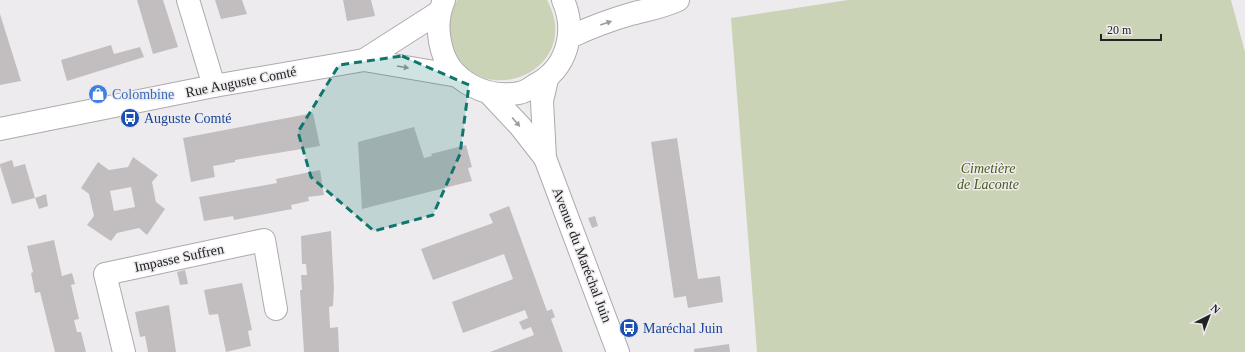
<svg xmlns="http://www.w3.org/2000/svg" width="1245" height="352" viewBox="0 0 1245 352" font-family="'Times New Roman',serif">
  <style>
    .green { fill: #cad3b6 }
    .building { fill: #c2bec0; fill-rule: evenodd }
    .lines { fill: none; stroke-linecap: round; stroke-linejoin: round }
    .minor-casing { stroke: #adaaad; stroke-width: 24 }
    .tertiary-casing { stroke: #adaaad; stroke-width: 24 }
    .minor { stroke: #fff; stroke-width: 22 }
    .tertiary { stroke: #fff; stroke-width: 22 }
    .oneway { fill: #9c9b9c }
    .marked { fill: #0f766e; fill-opacity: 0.2; stroke: #0f766e; stroke-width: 3; stroke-dasharray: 8 5; stroke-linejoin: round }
    .labels { text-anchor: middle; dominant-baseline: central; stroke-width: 3; stroke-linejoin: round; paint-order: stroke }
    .street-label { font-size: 14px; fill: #222123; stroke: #eeebee }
    .shop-label { font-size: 14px; fill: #366cbe; stroke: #eeebee; text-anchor: start }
    .transit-label { font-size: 14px; fill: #164399; stroke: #eeebee; text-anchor: start }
    .park-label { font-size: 14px; font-style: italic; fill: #4b5a18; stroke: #eeebee }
  </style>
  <rect width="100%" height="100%" fill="#eeebee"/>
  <g class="green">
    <path d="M457,0H547C586,72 476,115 452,44C447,29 449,13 457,0Z"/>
    <polygon points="848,0 1231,0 1245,52 1245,352 757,352 731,18"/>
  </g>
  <g class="building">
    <polygon points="137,0 163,0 178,47 153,54"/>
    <polygon points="215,0 242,0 247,14 221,19"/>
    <polygon points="343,0 371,0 375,16 347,21"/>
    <polygon points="0,14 21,81 0,85"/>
    <polygon points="111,45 114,54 140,47 144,57 67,81 61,60"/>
    <polygon points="313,113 320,146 235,160 235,162 213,166 215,177 191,182 183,138"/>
    <polygon points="414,127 424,158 432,156 431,154 466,145 472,167 468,168 472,181 362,209 358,142"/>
    <polygon points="677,138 698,279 720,276 723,302 688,308 686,296 674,298 651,142"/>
    <path d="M133,157L158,175L152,182L156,202L165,209L147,235L139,228L117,233L111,241L87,225L94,216L89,194L81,188L98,162L109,170L128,167ZM131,187L135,207L114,211L110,191Z"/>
    <polygon points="12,160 14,167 25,164 35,198 12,204 0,166 0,164"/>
    <polygon points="320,170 324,195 308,197 309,201 291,205 292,209 234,220 233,216 204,221 199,197 277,183 276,179"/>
    <polygon points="46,194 48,206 39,209 35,198"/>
    <polygon points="509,206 547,311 552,309 555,317 551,319 563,352 490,352 534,335 531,327 523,330 519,322 528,318 525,310 463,333 452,302 513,279 504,254 433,280 421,249 493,223 489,214"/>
    <polygon points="595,216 598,226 592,228 588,218"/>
    <polygon points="331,231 334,288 333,306 329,307 330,328 338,327 339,352 304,352 300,290 302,290 301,275 307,275 306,264 302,264 301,236"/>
    <polygon points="54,240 62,276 72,273 75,284 71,285 79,319 74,320 77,332 81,332 86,352 55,352 40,292 35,293 31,273 33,272 27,246"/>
    <polygon points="185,270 188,284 180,285 177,272"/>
    <polygon points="242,283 252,330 248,331 251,346 226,352 218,314 209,315 204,290"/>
    <polygon points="169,305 176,352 148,352 145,336 140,337 135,312"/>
    <polygon points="635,325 637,334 633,335 630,327"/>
    <polygon points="729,344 730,352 694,352 694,349"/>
  </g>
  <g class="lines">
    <g class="minor-casing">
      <g id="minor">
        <polyline points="188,0 214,86"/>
        <polyline points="547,79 542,101 545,158 618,352"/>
        <polyline points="489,93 520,126 545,158"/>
        <polyline points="124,352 105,274 264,240 276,309"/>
      </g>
    </g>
    <g class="tertiary-casing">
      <g id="tertiary">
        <path d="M444,0C437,17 437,32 442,50C451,82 487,99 519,93C525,92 531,88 535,85C567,69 577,32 563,0"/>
        <path d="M570,37C589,28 610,20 631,14C649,9 661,8 678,0"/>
        <polyline points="364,60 439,12"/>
        <polyline points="0,129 214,86 364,60 458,76"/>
      </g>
    </g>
    <use href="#minor" class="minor"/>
    <use href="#tertiary" class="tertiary"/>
  </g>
  <defs><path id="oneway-solid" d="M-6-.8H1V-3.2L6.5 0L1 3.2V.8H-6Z"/></defs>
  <g class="oneway">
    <use href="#oneway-solid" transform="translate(606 23) rotate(-19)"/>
    <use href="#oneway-solid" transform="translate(403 67) rotate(10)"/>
    <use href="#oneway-solid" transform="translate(516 122) rotate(49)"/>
  </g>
  <path class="marked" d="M402,56L469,85L460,154L433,215L374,231L311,177L298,132L339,65Z"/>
  <defs>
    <g id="shop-disc" transform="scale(1)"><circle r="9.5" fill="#3f7fe0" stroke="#eeebee"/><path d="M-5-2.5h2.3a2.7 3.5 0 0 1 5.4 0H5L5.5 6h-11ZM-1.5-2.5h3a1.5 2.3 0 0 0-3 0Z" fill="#fff"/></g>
    <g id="bus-disc" transform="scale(1)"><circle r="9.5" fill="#1a4fb4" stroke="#eeebee"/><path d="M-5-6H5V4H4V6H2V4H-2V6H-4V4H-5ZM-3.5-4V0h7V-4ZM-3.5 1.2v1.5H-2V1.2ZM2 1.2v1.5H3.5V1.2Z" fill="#fff"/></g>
  </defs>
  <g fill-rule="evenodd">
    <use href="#shop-disc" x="98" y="94"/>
    <use href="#bus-disc" x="130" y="118"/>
    <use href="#bus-disc" x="629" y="328"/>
  </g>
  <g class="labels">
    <g class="street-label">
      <text transform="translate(241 82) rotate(-11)">Rue Auguste Comté</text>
      <text transform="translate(582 255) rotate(69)">Avenue du Maréchal Juin</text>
      <text transform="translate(179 258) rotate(-12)">Impasse Suffren</text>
    </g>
    <g class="shop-label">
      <text x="112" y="94">Colombine</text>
    </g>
    <g class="transit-label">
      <text x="144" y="118">Auguste Comté</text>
      <text x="643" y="328">Maréchal Juin</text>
    </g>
    <g class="park-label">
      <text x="988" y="168">Cimetière<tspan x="988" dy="16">de Laconte</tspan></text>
    </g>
  </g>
  <g transform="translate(1209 316) rotate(42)" stroke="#eeebee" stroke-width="3" paint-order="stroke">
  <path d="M0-3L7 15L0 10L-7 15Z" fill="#222123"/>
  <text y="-6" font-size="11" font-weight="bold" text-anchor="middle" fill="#222123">N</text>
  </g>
  <path d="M1101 34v6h60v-6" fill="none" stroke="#222123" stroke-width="2"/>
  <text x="1107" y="34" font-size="12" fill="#222123" stroke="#eeebee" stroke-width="3" paint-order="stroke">20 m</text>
</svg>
